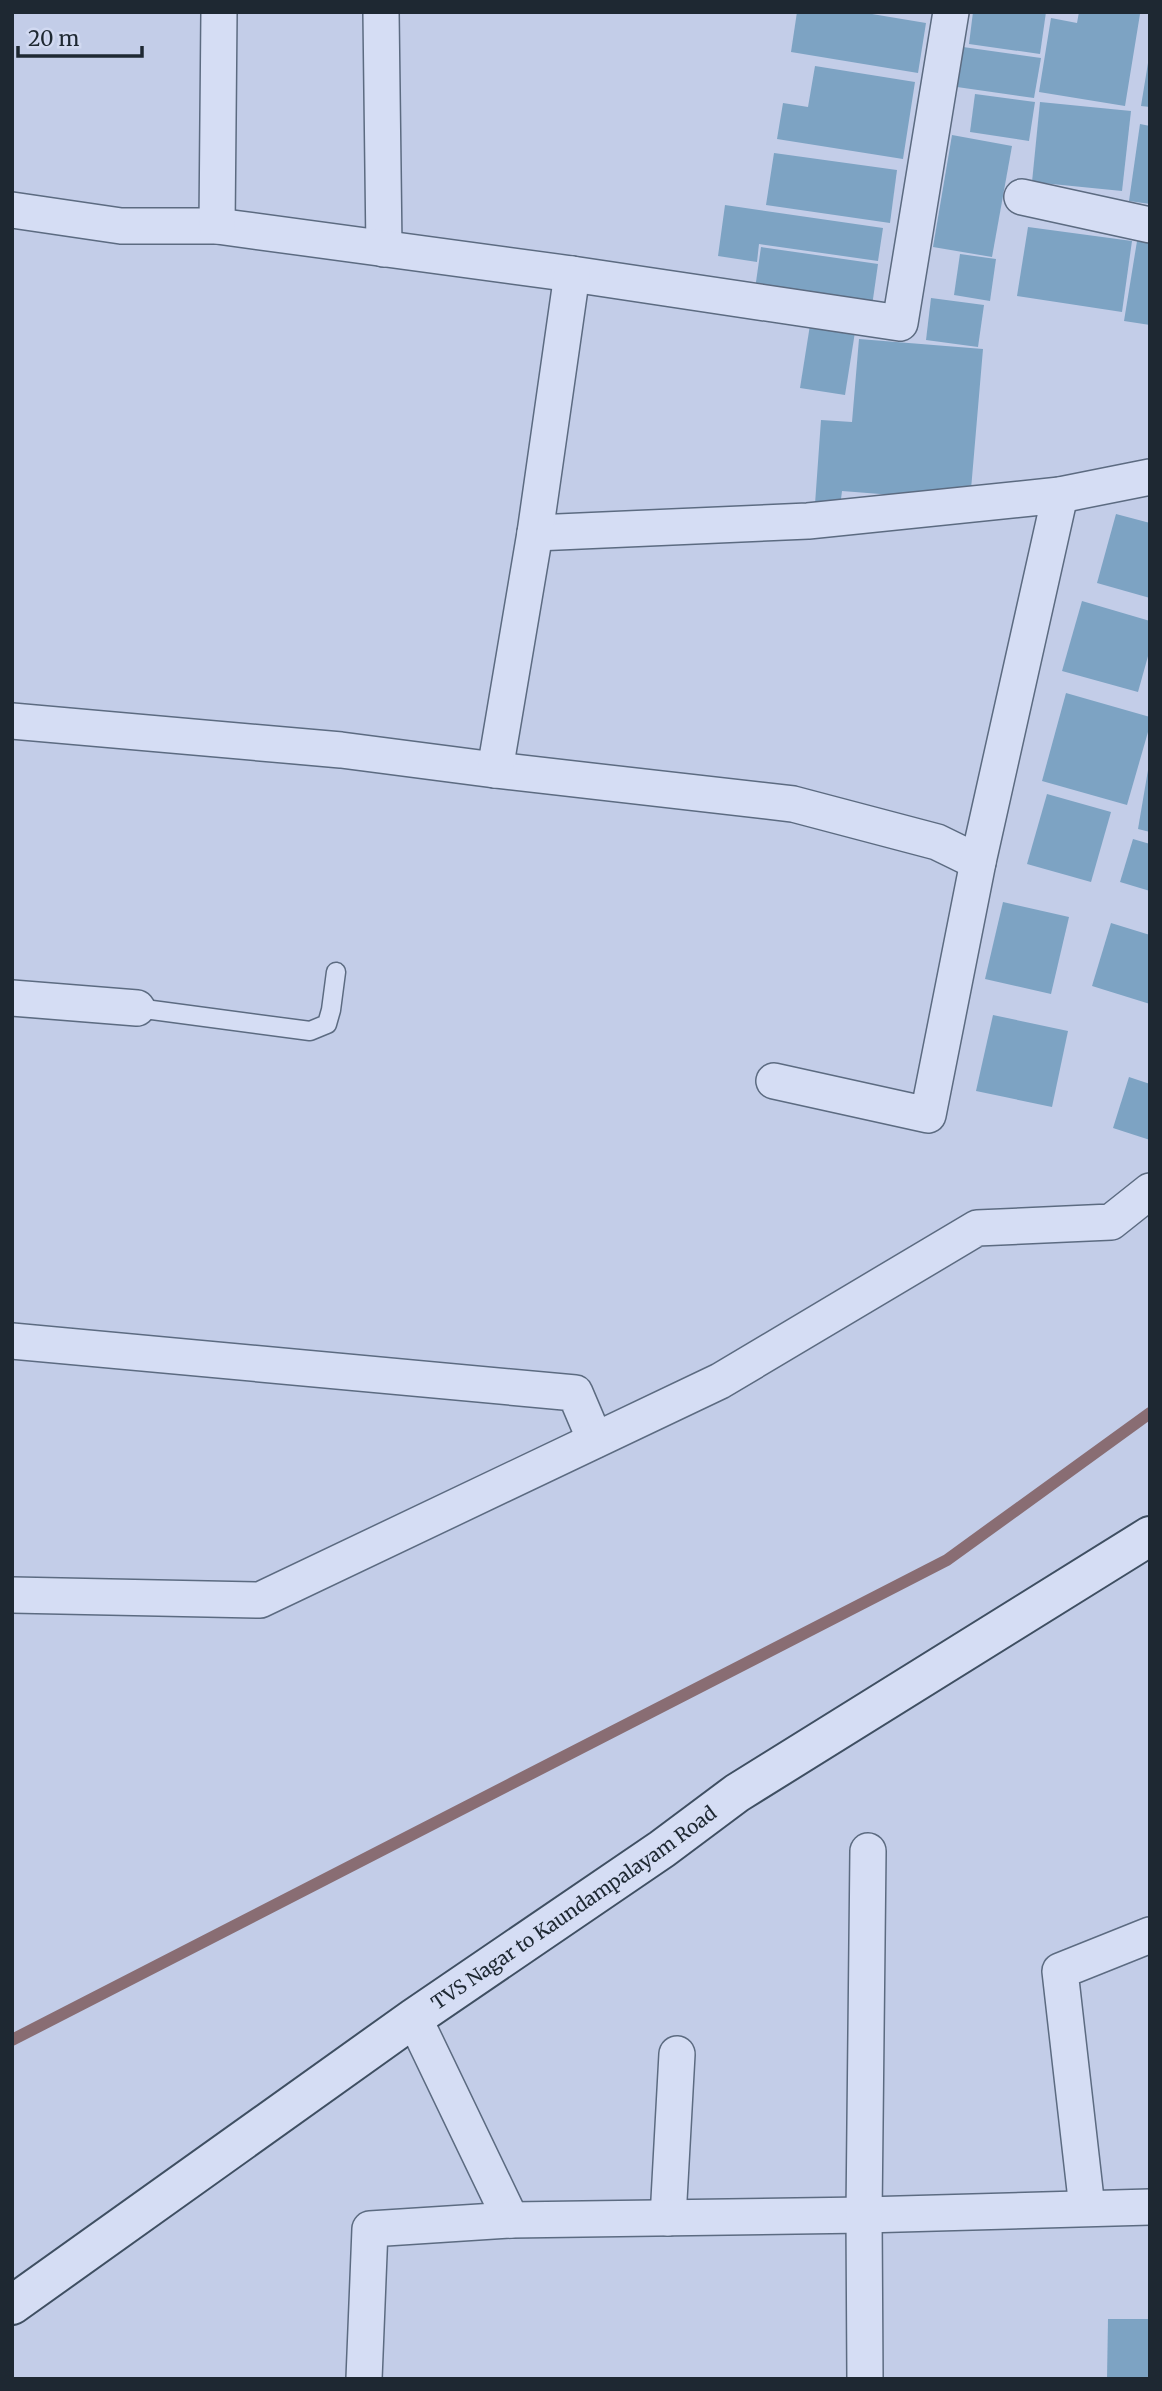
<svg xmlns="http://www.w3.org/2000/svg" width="1162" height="2391" viewBox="0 0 1162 2391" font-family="Merriweather,serif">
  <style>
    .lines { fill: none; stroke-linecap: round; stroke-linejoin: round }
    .stream { stroke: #896d73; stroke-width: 12 }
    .building { fill: #7da3c3 }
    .lane-casing { stroke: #5c6b81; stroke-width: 21 }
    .street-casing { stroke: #5c6b81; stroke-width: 38 }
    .secondary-casing { stroke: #3f4f62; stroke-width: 42 }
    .lane { stroke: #d5ddf4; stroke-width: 18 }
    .street { stroke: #d5ddf4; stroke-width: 35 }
    .secondary { stroke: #d5ddf4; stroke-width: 38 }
    .labels { text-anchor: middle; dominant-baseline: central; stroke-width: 7; stroke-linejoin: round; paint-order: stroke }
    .street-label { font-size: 19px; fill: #1e2832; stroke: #d1d9f1 }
  </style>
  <rect width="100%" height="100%" fill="#c3cde8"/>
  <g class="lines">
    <polyline class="stream" points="12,2040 947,1560 1150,1413"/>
  </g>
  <g class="building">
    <polygon points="797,12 860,12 926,23 918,73 791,52"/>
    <polygon points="973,12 1046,12 1040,54 969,44"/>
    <polygon points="1079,12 1140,14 1125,106 1039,92 1051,18 1077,23"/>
    <polygon points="963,47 1041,58 1034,98 957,87"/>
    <polygon points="1148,63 1150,63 1150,107 1141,106"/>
    <polygon points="815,66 915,82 903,159 777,139 783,103 808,107"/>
    <polygon points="975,94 1035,102 1029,141 970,132"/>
    <polygon points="1040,102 1131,111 1122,191 1032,182"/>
    <polygon points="1140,124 1150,126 1150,204 1129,201"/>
    <polygon points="952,135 1012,146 992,257 933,247"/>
    <polygon points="774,153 897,170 890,223 766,205"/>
    <polygon points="725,205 883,228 878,261 759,244 757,262 718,256"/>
    <polygon points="1028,227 1132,241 1122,312 1017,296"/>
    <polygon points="1138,235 1150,237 1150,325 1124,321"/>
    <polygon points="761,247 878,264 872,306 755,289"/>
    <polygon points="960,254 996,259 990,301 954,295"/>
    <polygon points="931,298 984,305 978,347 926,340"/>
    <polygon points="810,325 855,332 845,395 800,388"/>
    <polygon points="859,339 983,349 970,501 842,491 840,507 815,504 821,420 852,422"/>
    <polygon points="1116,514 1150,523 1150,598 1097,583"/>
    <polygon points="1082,601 1150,621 1150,649 1138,692 1062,671"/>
    <polygon points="1066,693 1150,717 1150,725 1127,805 1042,781"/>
    <polygon points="1148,770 1150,770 1150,832 1138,829"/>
    <polygon points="1047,794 1111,812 1091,882 1027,864"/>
    <polygon points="1133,839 1150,844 1150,891 1120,882"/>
    <polygon points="1003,902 1069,917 1051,994 985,979"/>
    <polygon points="1111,923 1150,935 1150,1004 1092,986"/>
    <polygon points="993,1015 1068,1031 1052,1107 976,1091"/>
    <polygon points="1129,1077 1150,1084 1150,1140 1113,1128"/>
    <polygon points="1108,2319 1150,2319 1150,2379 1107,2379"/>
  </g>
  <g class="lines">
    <g class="lane-casing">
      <polyline id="lane" points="137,1008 310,1031 327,1024 331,1010 336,972"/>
    </g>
    <g class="street-casing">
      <g id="street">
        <polyline points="381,12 384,249"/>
        <polyline points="1022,197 1150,225"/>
        <polyline points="12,210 121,226 217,226 572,274 900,323 951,12"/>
        <polyline points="217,226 219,12"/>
        <polyline points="535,533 808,521 1060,495 1150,477"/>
        <polyline points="12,721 341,750 495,770 793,804 937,842 978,862"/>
        <polyline points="495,770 535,533 572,274"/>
        <polyline points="12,998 137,1008"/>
        <polyline points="774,1081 928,1115 978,862 1060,495"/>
        <polyline points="12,1341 575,1393 595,1440"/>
        <polyline points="12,1595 260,1600 720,1381 977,1228 1111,1222 1150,1191"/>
        <polyline points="414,2018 511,2220"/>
        <polyline points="1087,2208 1060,1971 1150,1935"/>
        <polyline points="668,2218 677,2054"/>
        <polyline points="364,2379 370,2229 511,2220 864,2215 1150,2207"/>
        <polyline points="865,2379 864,2215 868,1851"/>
      </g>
    </g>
    <g class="secondary-casing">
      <g id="secondary">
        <path id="s1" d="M12,2305L414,2018L662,1849L737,1793L1150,1536"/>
      </g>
    </g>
    <use href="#lane" class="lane"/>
    <use href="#street" class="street"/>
    <use href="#secondary" class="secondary"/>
  </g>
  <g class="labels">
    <g class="street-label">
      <text stroke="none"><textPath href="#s1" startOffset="688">TVS Nagar to Kaundampalayam Road</textPath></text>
    </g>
  </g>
  <rect width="1162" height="2391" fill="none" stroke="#1e2832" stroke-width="28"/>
  <path d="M18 46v10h124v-10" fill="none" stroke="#1e2832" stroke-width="3.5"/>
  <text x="28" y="46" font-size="21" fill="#1e2832" stroke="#d1d9f1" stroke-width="5" paint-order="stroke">20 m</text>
</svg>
